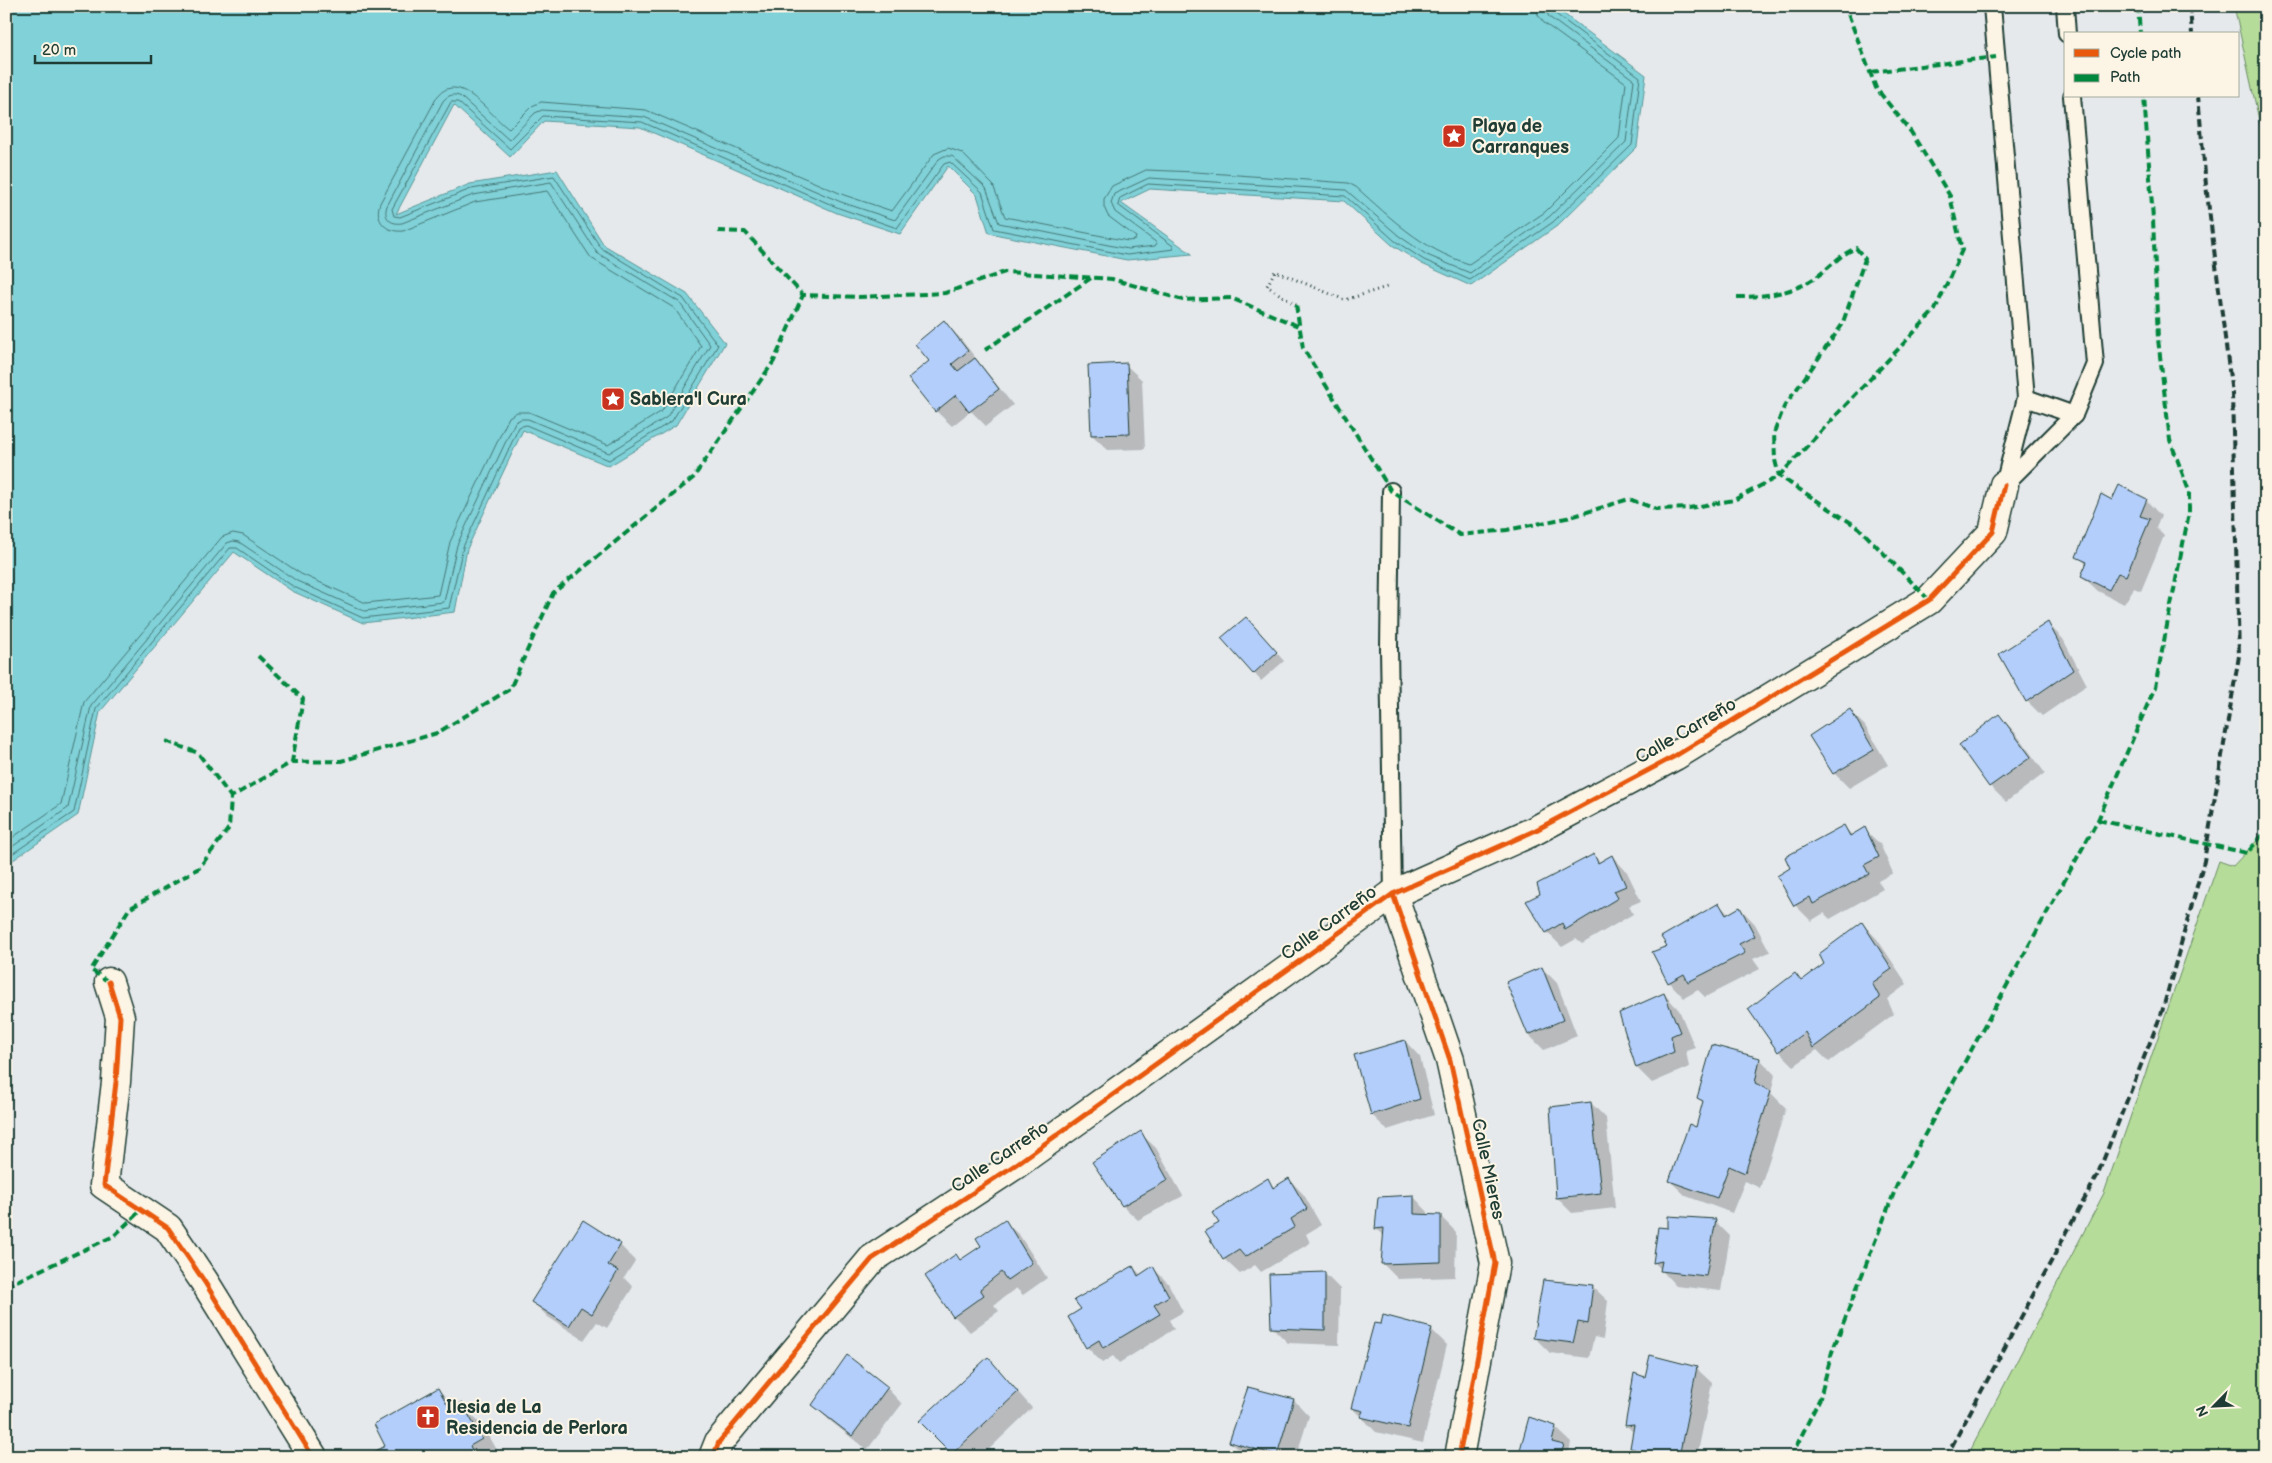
<svg xmlns="http://www.w3.org/2000/svg" width="2272" height="1463" viewBox="0 0 2272 1463" font-family="'Balsamiq Sans',sans-serif">
  <style>
    .green { fill: #b5dc98; stroke: #6a8c66 }
    .water { fill: #80d1d8; stroke: #599696 }
    .shadow { fill: #0003 }
    .lines { fill: none; stroke-linecap: round; stroke-linejoin: round }
    .shore { stroke: #467876; stroke-width: 1 }
    .building { fill: #b4cefb; stroke: #1f3d34 }
    .lane-casing { stroke: #1f3d34; stroke-width: 20 }
    .street-casing { stroke: #1f3d34; stroke-width: 31 }
    .path { stroke: #1f3d34; stroke-width: 3; stroke-dasharray: 1 4; stroke-linecap: butt }
    .lane { stroke: #fcf5e5; stroke-width: 16 }
    .street { stroke: #fcf5e5; stroke-width: 28 }
    .rail { stroke: #1f3d34; stroke-width: 4; stroke-dasharray: 8 4; stroke-linecap: butt }
    .quiet { stroke: #00873e; stroke-width: 4; stroke-dasharray: 8 4; stroke-linecap: butt }
    .cycleway-casing { stroke: #fcf5e5; stroke-width: 8 }
    .cycleway { stroke: #e8590c; stroke-width: 5 }
    .labels { text-anchor: middle; dominant-baseline: central; stroke-width: 4; stroke-linejoin: round; paint-order: stroke }
    .poi-label { font-size: 18px; font-weight: bold; fill: #1f3d34; stroke: #fcf5e5; text-anchor: start }
    .street-label { font-size: 18px; fill: #1f3d34; stroke: #fcf5e5 }
  </style>
  <rect width="100%" height="100%" fill="#e6e9ec"/>
  <filter id="ink" filterUnits="userSpaceOnUse"><feTurbulence type="fractalNoise" baseFrequency=".02" numOctaves="2"/><feDisplacementMap in="SourceGraphic" scale="10" xChannelSelector="R" yChannelSelector="G"/><feConvolveMatrix kernelMatrix="1 2 1 2 8 2 1 2 1" color-interpolation-filters="sRGB"/></filter>
  <g filter="url(#ink)">
    <g class="green">
      <polygon points="2234,6 2266,6 2266,152"/>
      <polygon points="2266,831 2266,1457 1967,1457 2104,1193 2219,861 2233,866"/>
    </g>
    <polygon class="water" points="6,6 1553,6 1646,75 1637,147 1557,226 1471,286 1422,264 1392,245 1344,201 1150,189 1121,203 1192,254 1127,260 989,233 977,195 948,166 900,234 837,213 640,127 544,121 510,157 454,105 396,214 470,184 557,170 604,245 687,294 725,343 676,425 609,466 523,430 467,549 455,612 363,623 292,591 234,552 100,712 78,815 6,865"/>
    <g class="shadow">
      <polygon points="944,322 959,337 1013,405 986,426 971,411 952,426 936,411 931,361"/>
      <polygon points="1126,365 1142,380 1145,449 1108,450 1092,435"/>
      <polygon points="2146,500 2161,516 2156,528 2164,536 2141,591 2134,588 2124,604 2098,591 2082,576 2087,565 2078,556"/>
      <polygon points="2048,624 2063,639 2087,685 2042,716 2027,701"/>
      <polygon points="1253,626 1284,661 1261,681 1223,638"/>
      <polygon points="1850,711 1865,726 1888,765 1849,788 1834,773"/>
      <polygon points="1999,716 2014,731 2045,773 2006,802 1990,786 1961,745"/>
      <polygon points="1844,827 1853,836 1864,829 1880,844 1893,873 1878,881 1883,889 1830,919 1824,913 1811,921 1795,905 1778,876 1791,869"/>
      <polygon points="1594,856 1601,863 1612,856 1627,872 1641,901 1629,906 1633,914 1582,944 1576,939 1562,947 1547,932 1542,894"/>
      <polygon points="1719,904 1729,915 1740,908 1755,924 1770,952 1753,959 1760,969 1705,997 1698,990 1684,998 1669,982 1668,947"/>
      <polygon points="1862,923 1877,939 1907,984 1887,999 1894,1014 1829,1062 1817,1050 1794,1066 1779,1051 1795,974 1802,982 1826,964"/>
      <polygon points="1542,968 1557,983 1577,1036 1544,1050 1529,1035"/>
      <polygon points="1664,994 1679,1010 1695,1048 1686,1051 1689,1067 1652,1083 1637,1068 1620,1014"/>
      <polygon points="1405,1041 1420,1057 1434,1115 1387,1130 1372,1115 1356,1056"/>
      <polygon points="1760,1059 1775,1075 1771,1093 1786,1108 1760,1188 1745,1181 1732,1213 1686,1196 1670,1181 1696,1129 1704,1103 1698,1098"/>
      <polygon points="1591,1103 1606,1118 1615,1208 1572,1213 1557,1198 1552,1108"/>
      <polygon points="1140,1133 1156,1148 1183,1196 1138,1220 1122,1205"/>
      <polygon points="1289,1179 1304,1195 1321,1225 1306,1234 1310,1243 1261,1272 1255,1265 1240,1274 1224,1259 1221,1224 1267,1180 1275,1188"/>
      <polygon points="1413,1196 1428,1212 1428,1216 1440,1216 1456,1232 1455,1277 1398,1279 1383,1264 1385,1237 1376,1229"/>
      <polygon points="1004,1221 1020,1236 1047,1278 1023,1295 1016,1288 994,1305 999,1311 970,1332 954,1316 927,1277 956,1256 961,1261 983,1246"/>
      <polygon points="1715,1221 1730,1236 1721,1291 1676,1286 1655,1263 1659,1229 1669,1229"/>
      <polygon points="620,1245 635,1261 624,1278 633,1287 607,1328 597,1322 584,1340 548,1317 533,1302"/>
      <polygon points="1133,1267 1141,1275 1153,1268 1168,1283 1183,1312 1169,1320 1174,1329 1119,1363 1113,1356 1102,1363 1087,1347 1083,1310"/>
      <polygon points="1324,1273 1340,1289 1339,1345 1288,1343 1272,1327"/>
      <polygon points="1592,1286 1608,1301 1603,1339 1594,1337 1589,1358 1550,1353 1534,1337"/>
      <polygon points="1431,1329 1447,1345 1423,1443 1376,1432 1352,1408"/>
      <polygon points="847,1357 887,1388 902,1404 867,1450 829,1420 814,1405"/>
      <polygon points="988,1358 1032,1408 981,1457 957,1457 921,1421"/>
      <polygon points="1696,1368 1712,1383 1697,1457 1640,1457 1632,1448 1634,1433 1626,1425 1646,1379"/>
      <polygon points="1249,1388 1294,1400 1309,1416 1296,1457 1245,1457 1230,1442"/>
      <polygon points="438,1389 456,1408 461,1405 484,1427 501,1457 368,1457 387,1446"/>
      <polygon points="1555,1427 1571,1442 1569,1452 1574,1457 1519,1457"/>
    </g>
    <g class="lines">
      <g class="shore">
        <path d="M6,842L61,804L84,702L222,537L233,533L243,535L301,574L366,603L438,595L450,542L509,417L517,412H529L608,445L662,411L701,346L674,308L591,258L547,191L475,202L403,231C385,233 374,219 380,203L437,97C459,68 491,117 509,129L532,106L541,102L646,110L844,195L892,211L934,154L948,148L962,153L993,185L1005,217L1128,241L1135,240L1136,237L1108,216L1104,207V199L1112,186L1146,170L1196,172L1348,183L1356,187C1393,220 1420,248 1469,264L1545,212L1619,138L1626,83L1544,23L1538,15L1537,6"/>
        <path d="M6,851L68,808L91,706L227,543L233,541L239,542L297,581L364,611L444,602L457,545L515,422L521,419H528L609,453L667,417L710,345L679,302L597,253L551,182L473,195L402,223C390,225 383,217 387,206L443,101C448,95 454,93 461,97L509,140L535,113L542,110L644,117L841,202L895,220L939,159L944,156H952L986,188L999,223L1128,249L1155,246L1157,243L1115,212L1111,203L1114,194L1149,178L1346,190L1399,236L1427,255L1470,273L1549,217L1626,142L1634,80L1549,17L1544,6"/>
        <polyline points="6,858 74,812 96,709 230,548 237,548 294,587 363,618 449,608 463,547 519,427 526,425 609,460 672,421 718,345 683,298 601,248 554,176 471,189 400,217 394,216 392,209 451,102 458,102 510,149 543,116 642,122 839,208 897,228 944,164 950,162 982,192 994,229 1127,255 1174,249 1173,246 1118,205 1120,198 1148,184 1345,196 1395,241 1424,260 1470,280 1553,222 1632,145 1640,77 1553,12 1550,6"/>
      </g>
    </g>
    <g class="building">
      <polygon points="944,320 968,351 952,364 958,371 975,358 999,389 969,412 956,395 935,412 908,378 929,361 915,344"/>
      <polygon points="1127,363 1130,434 1091,435 1088,365"/>
      <polygon points="2119,485 2147,499 2140,516 2150,519 2126,576 2118,573 2109,590 2081,576 2087,562 2076,557 2101,494 2112,500"/>
      <polygon points="1246,617 1277,652 1253,674 1221,638"/>
      <polygon points="2048,622 2073,670 2026,702 1999,654"/>
      <polygon points="1850,709 1874,750 1833,774 1809,736"/>
      <polygon points="1999,714 2031,757 1989,787 1959,745"/>
      <polygon points="1844,825 1850,836 1865,827 1879,857 1864,865 1869,874 1813,904 1810,897 1794,906 1777,876 1790,868 1785,857"/>
      <polygon points="1594,854 1598,863 1612,855 1626,886 1614,891 1618,898 1565,930 1562,923 1546,933 1526,901 1540,894 1537,884"/>
      <polygon points="1719,903 1726,915 1740,907 1755,936 1739,944 1745,953 1688,982 1684,974 1668,983 1652,952 1667,946 1661,937"/>
      <polygon points="1862,922 1892,969 1872,983 1880,998 1813,1048 1805,1032 1778,1052 1748,1009 1795,973 1801,981 1824,964 1819,954"/>
      <polygon points="1542,967 1563,1020 1528,1035 1506,982"/>
      <polygon points="1664,993 1680,1032 1671,1036 1674,1052 1636,1068 1619,1013"/>
      <polygon points="1405,1040 1420,1099 1371,1115 1354,1055"/>
      <polygon points="1712,1045 1760,1058 1755,1083 1771,1091 1745,1173 1729,1166 1717,1198 1669,1181 1689,1124 1696,1127 1703,1101 1697,1098"/>
      <polygon points="1591,1102 1601,1193 1556,1198 1550,1107"/>
      <polygon points="1141,1131 1168,1180 1122,1206 1092,1162"/>
      <polygon points="1268,1178 1273,1188 1289,1178 1307,1209 1291,1219 1295,1227 1245,1257 1239,1250 1223,1260 1205,1231 1219,1223 1212,1213"/>
      <polygon points="1414,1195 1414,1214 1441,1215 1441,1262 1381,1264 1384,1228 1375,1229 1378,1197"/>
      <polygon points="1668,1216 1716,1219 1706,1276 1660,1271 1662,1261 1653,1263 1658,1227 1668,1228"/>
      <polygon points="1005,1219 1032,1263 1007,1280 1001,1272 980,1289 984,1295 953,1317 925,1276 956,1254 960,1260 981,1246 976,1238"/>
      <polygon points="583,1220 621,1244 608,1265 618,1271 592,1314 581,1307 569,1326 531,1302"/>
      <polygon points="1133,1266 1138,1276 1153,1266 1169,1296 1154,1305 1160,1314 1103,1348 1099,1340 1086,1348 1068,1317 1081,1309 1074,1300"/>
      <polygon points="1325,1272 1325,1330 1271,1328 1269,1274"/>
      <polygon points="1543,1280 1593,1285 1588,1324 1578,1322 1573,1343 1533,1338"/>
      <polygon points="1383,1315 1432,1328 1408,1428 1360,1417 1363,1411 1351,1408 1374,1323 1381,1324"/>
      <polygon points="847,1355 888,1387 852,1436 812,1405"/>
      <polygon points="1650,1355 1697,1367 1679,1457 1664,1457 1630,1448 1634,1425 1625,1426 1634,1373 1645,1377"/>
      <polygon points="988,1357 1018,1392 952,1454 919,1421"/>
      <polygon points="1248,1387 1294,1399 1277,1455 1229,1442"/>
      <polygon points="438,1388 450,1409 462,1403 482,1439 470,1446 476,1457 365,1457 385,1446 374,1424"/>
      <polygon points="1529,1417 1556,1426 1552,1442 1564,1445 1560,1457 1518,1457"/>
    </g>
    <g class="lines">
      <g class="lane-casing">
        <g id="lane">
          <polyline points="1992,6 2026,398 2074,415"/>
          <polyline points="2065,6 2067,34"/>
          <polyline points="2026,398 2004,485 2074,415 2095,364 2072,96"/>
          <polyline points="1391,491 1389,648 1393,894"/>
        </g>
      </g>
      <g class="street-casing">
        <g id="street">
          <polyline points="1393,894 1450,1060 1495,1263 1459,1457"/>
          <polyline points="109,982 120,1017 116,1082 104,1185 168,1228 204,1281 313,1457"/>
          <polyline points="713,1457 719,1442 872,1259 1015,1165 1393,894 1534,831 1675,756 1929,600 1993,532 2004,485"/>
        </g>
      </g>
      <polyline class="path" points="1296,305 1267,286 1275,271 1345,300 1390,286"/>
      <use href="#lane" class="lane"/>
      <use href="#street" class="street"/>
      <g class="rail">
        <polyline points="2190,6 2192,34"/>
        <polyline points="1946,1457 2097,1176 2162,1012 2204,861 2239,656 2232,394 2206,185 2198,96"/>
      </g>
      <g class="quiet">
        <polyline points="2138,6 2140,34"/>
        <polyline points="1871,72 1996,57"/>
        <polyline points="718,231 745,232 803,295"/>
        <path d="M1737,297C1765,297 1796,293 1819,275C1834,264 1838,256 1856,248L1865,259L1842,325L1784,407L1774,433L1775,460L1779,476L1859,528L1929,600"/>
        <polyline points="1296,305 1303,348 1391,491 1460,535 1507,530 1571,517 1629,499 1656,509 1689,508 1734,500 1779,476 1935,310 1962,250 1950,196 1911,132 1876,88 1845,6"/>
        <polyline points="985,350 1091,278"/>
        <polyline points="258,656 303,699 292,762"/>
        <polyline points="166,741 198,753 231,797"/>
        <polyline points="2098,820 2247,853 2266,831"/>
        <polyline points="109,982 91,970 129,909 199,868 229,828 231,797 292,762 341,761 437,733 510,689 553,593 693,478 774,361 803,295 858,297 945,293 1005,272 1112,279 1183,300 1231,298 1298,326"/>
        <polyline points="6,1286 114,1236 141,1210"/>
        <polyline points="1791,1457 1820,1398 1832,1352 1897,1185 2098,820 2155,687 2189,513 2189,491 2170,440 2158,339 2153,219 2144,96"/>
      </g>
      <g class="cycleway-casing">
        <g id="cycleway">
          <polyline points="1393,894 1450,1060 1495,1263 1459,1457"/>
          <polyline points="109,982 120,1017 116,1082 104,1185 168,1228 204,1281 313,1457"/>
          <polyline points="713,1457 719,1442 872,1259 1015,1165 1393,894 1534,831 1675,756 1929,600 1993,532 2004,485"/>
        </g>
      </g>
      <use href="#cycleway" class="cycleway"/>
    </g>
  </g>
  <defs>
    <g id="sight-square" transform="scale(1.25)"><rect x="-9" y="-9" width="18" height="18" rx="4" fill="#c8321e" stroke="#fcf5e5"/><path d="M0-6L1.8-2.2L6-1.7L2.9 1.2L3.7 5.4L0 3.3L-3.7 5.4L-2.9 1.2L-6-1.7L-1.8-2.2Z" fill="#fff"/></g>
    <g id="church-square" transform="scale(1.25)"><rect x="-9" y="-9" width="18" height="18" rx="4" fill="#c8321e" stroke="#fcf5e5"/><path d="M-1.2-6h2.4v3.5h3.3v2.4h-3.3V6h-2.4V-.1h-3.3v-2.4h3.3Z" fill="#fff"/></g>
  </defs>
  <g fill-rule="evenodd">
    <use href="#sight-square" x="1454" y="136"/>
    <use href="#sight-square" x="613" y="399"/>
    <use href="#church-square" x="428" y="1417"/>
  </g>
  <g class="labels">
    <g class="poi-label">
      <text x="1472" y="126">Playa de<tspan x="1472" dy="21">Carranques</tspan></text>
      <text x="630" y="399">Sablera'l Cura</text>
      <text x="446" y="1407">Ilesia de La<tspan x="446" dy="21">Residencia de Perlora</tspan></text>
    </g>
    <g class="street-label">
      <text transform="translate(1686 731) rotate(-30)">Calle Carreño</text>
      <text transform="translate(1329 923) rotate(-36)">Calle Carreño</text>
      <text transform="translate(1000 1157) rotate(-34)">Calle Carreño</text>
      <text transform="translate(1488 1169) rotate(78)">Calle Mieres</text>
    </g>
  </g>
  <rect width="2272" height="1463" fill="none" stroke="#fcf5e5" stroke-width="25"/>
  <rect x="12" y="12" width="2247" height="1438" fill="none" stroke="#1f3d34" stroke-width="2" filter="url(#ink)"/>
  <rect x="2064" y="32" width="175" height="65" fill="#fcf5e5" stroke="#a4ab9e"/>
  <rect x="2074" y="49" width="25" height="8" fill="#e8590c" stroke="#a4ab9e"/>
  <text x="2110" y="58" font-size="15" fill="#1f3d34">Cycle path</text>
  <rect x="2074" y="74" width="25" height="8" fill="#00873e" stroke="#a4ab9e"/>
  <text x="2110" y="82" font-size="15" fill="#1f3d34">Path</text>
  <g transform="translate(2214 1406) rotate(246)" stroke="#fcf5e5" stroke-width="4" paint-order="stroke">
  <path d="M0-4L9 19L0 12L-9 19Z" fill="#1f3d34"/>
  <text y="-8" font-size="14" font-weight="bold" text-anchor="middle" fill="#1f3d34">N</text>
  </g>
  <path d="M35 55v8h116v-8" fill="none" stroke="#1f3d34" stroke-width="2.5"/>
  <text x="42" y="55" font-size="15" fill="#1f3d34" stroke="#fcf5e5" stroke-width="4" paint-order="stroke">20 m</text>
</svg>
